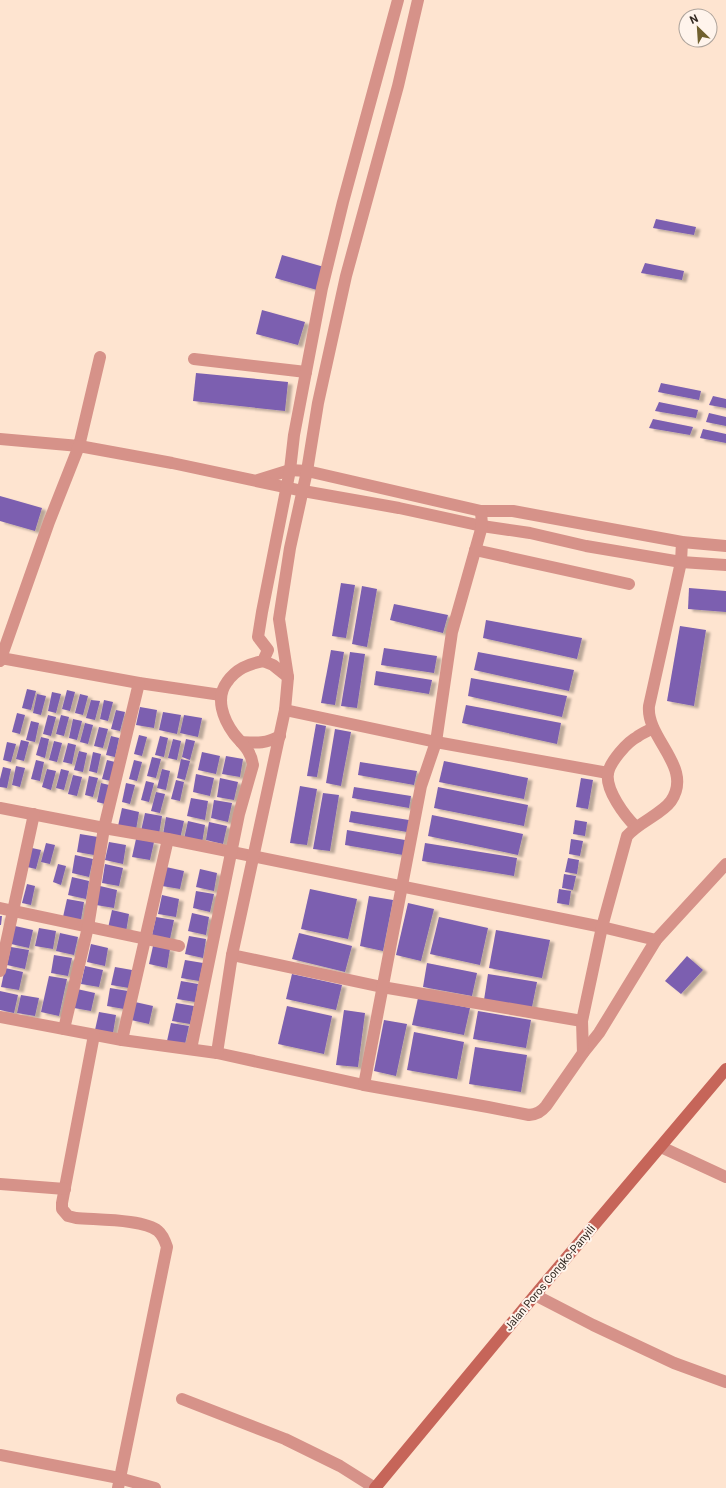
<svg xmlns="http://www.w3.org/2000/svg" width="726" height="1488" viewBox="0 0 726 1488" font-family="Roboto,sans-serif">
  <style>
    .building { fill: #7b5fb0; filter: url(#shadow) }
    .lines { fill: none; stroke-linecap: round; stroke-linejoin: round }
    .street { stroke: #d69289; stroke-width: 12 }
    .secondary { stroke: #c66559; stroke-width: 12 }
    .labels { text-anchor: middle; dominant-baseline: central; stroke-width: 4; stroke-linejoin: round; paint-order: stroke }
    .street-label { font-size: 11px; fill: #332922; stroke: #fff4ec }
  </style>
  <defs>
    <filter id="shadow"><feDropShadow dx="4.5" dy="2.5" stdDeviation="1" flood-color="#0004"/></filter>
  </defs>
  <rect width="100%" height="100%" fill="#fee4d0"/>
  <g class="building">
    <polygon points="656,219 696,227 694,235 653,228"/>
    <polygon points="282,255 324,267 317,290 275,278"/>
    <polygon points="645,263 684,271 682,280 641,273"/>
    <polygon points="262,310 305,322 298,345 256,334"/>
    <polygon points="196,373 288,382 285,411 193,401"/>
    <polygon points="661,383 701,391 699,400 658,392"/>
    <polygon points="713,396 726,399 726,408 709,405"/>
    <polygon points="659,402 698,410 696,418 655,411"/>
    <polygon points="709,413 726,417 726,426 706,422"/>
    <polygon points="653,419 693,427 690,435 649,428"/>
    <polygon points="703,429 726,434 726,443 700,438"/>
    <polygon points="0,496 42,508 35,531 0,521"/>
    <polygon points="341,583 355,585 346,638 332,636"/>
    <polygon points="362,586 377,589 367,647 352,644"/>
    <polygon points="689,588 726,591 726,612 688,609"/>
    <polygon points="394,604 448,615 443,633 390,620"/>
    <polygon points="486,620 582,638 577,659 483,638"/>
    <polygon points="680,626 706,630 694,706 667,701"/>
    <polygon points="384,648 437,656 434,673 381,665"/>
    <polygon points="331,650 344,652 335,705 321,703"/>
    <polygon points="350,652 365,654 357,708 341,706"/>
    <polygon points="478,652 574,670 569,691 474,670"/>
    <polygon points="376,671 432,680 429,694 374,685"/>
    <polygon points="471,678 567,696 562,717 468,696"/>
    <polygon points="27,689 36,691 31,710 22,708"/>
    <polygon points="67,690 75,692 70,711 62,709"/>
    <polygon points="52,692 61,694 56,713 48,711"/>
    <polygon points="37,694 46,696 41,715 33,713"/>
    <polygon points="80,694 88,696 83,715 75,713"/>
    <polygon points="91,700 100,701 95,720 86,718"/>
    <polygon points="104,700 113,702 108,721 100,719"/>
    <polygon points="466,705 561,723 557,744 462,723"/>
    <polygon points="140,707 157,710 154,728 136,725"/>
    <polygon points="116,710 125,712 120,731 111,729"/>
    <polygon points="163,712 181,715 177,734 159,730"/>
    <polygon points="17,713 25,715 20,734 12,732"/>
    <polygon points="48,715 56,717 51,736 43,734"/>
    <polygon points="61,715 69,717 64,736 56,734"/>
    <polygon points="184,715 202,718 198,737 180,733"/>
    <polygon points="73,719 82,721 77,740 69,738"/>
    <polygon points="31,721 39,723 35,742 26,740"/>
    <polygon points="85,723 93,725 88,744 80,742"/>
    <polygon points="316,724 326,726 317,777 307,776"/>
    <polygon points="99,727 108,729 103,748 94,746"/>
    <polygon points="335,729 351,732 341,786 326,783"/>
    <polygon points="139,735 147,737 142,756 134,754"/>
    <polygon points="111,736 119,738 115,757 106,755"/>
    <polygon points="160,736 168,738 164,757 155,755"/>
    <polygon points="41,737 49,739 45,758 36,755"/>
    <polygon points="173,739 181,741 177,760 168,758"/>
    <polygon points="186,739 195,741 190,760 182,757"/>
    <polygon points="21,740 29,742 24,761 16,759"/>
    <polygon points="54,741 62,743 57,762 49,760"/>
    <polygon points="7,742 16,744 11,762 3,760"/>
    <polygon points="68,743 76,745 72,764 63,762"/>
    <polygon points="79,751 87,753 83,772 74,770"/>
    <polygon points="93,752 101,754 97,773 89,771"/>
    <polygon points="202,752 220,756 216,774 198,770"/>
    <polygon points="226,756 243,759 240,777 222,774"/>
    <polygon points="152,757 161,759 156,778 147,776"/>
    <polygon points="181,759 190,761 185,780 177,778"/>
    <polygon points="36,760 44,762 40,781 31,779"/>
    <polygon points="107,760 115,762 111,781 102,779"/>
    <polygon points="134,760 142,762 137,781 129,779"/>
    <polygon points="444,761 528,778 524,799 439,782"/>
    <polygon points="360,762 417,771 414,785 358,775"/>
    <polygon points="16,766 25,768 20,787 12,785"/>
    <polygon points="3,767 11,769 7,788 0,787 0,779"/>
    <polygon points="47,769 56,771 51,790 42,787"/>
    <polygon points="61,769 69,771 64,790 56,788"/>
    <polygon points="162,769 170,771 166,790 157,788"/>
    <polygon points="196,774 214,778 210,796 193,792"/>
    <polygon points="73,775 82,777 77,796 68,794"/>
    <polygon points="89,776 98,778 93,797 85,795"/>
    <polygon points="220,778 238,782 234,800 217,797"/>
    <polygon points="581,778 593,780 588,809 576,807"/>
    <polygon points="176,780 184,782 180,801 171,799"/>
    <polygon points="146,781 154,783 149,802 141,800"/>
    <polygon points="101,783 109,785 105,804 97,802"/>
    <polygon points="126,783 135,785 130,804 122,802"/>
    <polygon points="300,786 317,789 307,845 290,843"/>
    <polygon points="354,787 411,796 409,808 352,798"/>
    <polygon points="438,787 528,805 524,826 434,808"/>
    <polygon points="156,792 165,794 160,813 151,811"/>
    <polygon points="323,793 339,795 330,851 313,849"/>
    <polygon points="191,798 208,801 205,820 187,816"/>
    <polygon points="214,800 232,803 228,822 211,818"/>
    <polygon points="122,808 139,812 136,830 118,826"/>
    <polygon points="351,811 409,820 407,832 349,822"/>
    <polygon points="145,813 162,816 159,834 141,831"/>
    <polygon points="432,815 523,834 518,855 428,836"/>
    <polygon points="166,817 184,821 180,839 163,835"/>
    <polygon points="575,820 587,822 585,836 573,834"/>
    <polygon points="188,821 205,825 202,843 184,839"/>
    <polygon points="209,822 227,826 223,844 206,840"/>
    <polygon points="347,830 405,840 403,855 345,845"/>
    <polygon points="80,834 98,837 94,855 77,852"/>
    <polygon points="136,839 154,842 150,860 132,857"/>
    <polygon points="571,839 583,841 580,856 569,854"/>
    <polygon points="109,842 126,845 123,864 105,860"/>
    <polygon points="46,843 55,845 50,864 41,862"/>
    <polygon points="425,843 517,858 514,876 422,861"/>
    <polygon points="32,848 41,850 36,869 27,867"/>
    <polygon points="75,855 93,859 89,877 72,873"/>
    <polygon points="568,858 579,860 577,874 565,872"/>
    <polygon points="58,864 66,866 61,885 53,882"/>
    <polygon points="105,864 123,868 119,886 102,883"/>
    <polygon points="166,867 184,871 180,889 162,886"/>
    <polygon points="200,869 217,873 214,891 196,887"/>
    <polygon points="564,874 576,876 573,890 562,888"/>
    <polygon points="72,877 89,881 86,899 68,895"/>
    <polygon points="27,884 35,886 31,905 22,903"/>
    <polygon points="100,886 117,890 114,908 96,905"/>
    <polygon points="310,889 357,899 348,939 301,929"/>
    <polygon points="559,889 571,891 569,905 557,903"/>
    <polygon points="196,891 214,894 210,912 193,908"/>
    <polygon points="162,895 179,899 176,917 158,914"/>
    <polygon points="369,896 393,900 383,951 360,946"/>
    <polygon points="67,899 84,902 81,920 63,917"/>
    <polygon points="408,903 434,909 421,961 396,955"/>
    <polygon points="112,910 129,914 126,932 108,928"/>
    <polygon points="192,913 209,917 206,935 188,931"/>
    <polygon points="0,916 2,916 1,925 0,925"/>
    <polygon points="156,917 174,920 170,939 152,935"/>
    <polygon points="439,917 488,928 480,965 430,954"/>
    <polygon points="15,926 33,930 29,948 11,944"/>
    <polygon points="39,928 56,931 53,949 35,946"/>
    <polygon points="496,930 550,940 542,978 489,968"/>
    <polygon points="60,933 78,937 74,955 56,951"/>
    <polygon points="299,933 352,946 345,972 292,959"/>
    <polygon points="189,936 206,939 203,958 185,954"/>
    <polygon points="91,944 108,948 105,966 87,962"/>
    <polygon points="153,946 170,949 167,968 149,964"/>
    <polygon points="11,947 29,950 25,969 7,965"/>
    <polygon points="54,955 72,958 68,976 51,973"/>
    <polygon points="687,956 703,970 681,994 665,981"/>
    <polygon points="185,960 203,963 199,981 181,978"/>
    <polygon points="427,963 477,973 472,996 423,987"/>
    <polygon points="85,966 103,970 99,987 81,984"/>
    <polygon points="115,967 132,970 129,988 111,985"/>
    <polygon points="5,968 23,972 19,990 1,987"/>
    <polygon points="292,974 342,985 336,1010 286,999"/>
    <polygon points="488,974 537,982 532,1007 484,1000"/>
    <polygon points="49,976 67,979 59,1016 41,1012"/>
    <polygon points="181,981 198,984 195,1002 177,999"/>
    <polygon points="110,988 128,991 124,1009 107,1006"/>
    <polygon points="77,989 95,993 91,1011 74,1008"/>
    <polygon points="0,991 18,995 14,1013 0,1010"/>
    <polygon points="21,995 39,998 35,1016 17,1013"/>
    <polygon points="418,998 470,1008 464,1035 412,1025"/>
    <polygon points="135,1002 153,1006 149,1024 131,1020"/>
    <polygon points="176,1003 194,1006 190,1024 172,1021"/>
    <polygon points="287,1006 332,1016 324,1054 278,1044"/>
    <polygon points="344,1010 365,1013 358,1067 336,1065"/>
    <polygon points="478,1011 531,1020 526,1048 473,1039"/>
    <polygon points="99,1012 116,1015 113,1033 95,1030"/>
    <polygon points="384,1020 407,1024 396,1076 374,1071"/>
    <polygon points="171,1023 189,1026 185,1044 167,1041"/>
    <polygon points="414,1032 464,1042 457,1079 407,1070"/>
    <polygon points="475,1047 527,1055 521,1092 469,1084"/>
  </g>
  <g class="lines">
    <g class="street">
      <polyline points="194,359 306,372"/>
      <polyline points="0,439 79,446 100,357"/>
      <polyline points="258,480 290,470 307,471 481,511 513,511 682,542 726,546"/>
      <polyline points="475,550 629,584"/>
      <polyline points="1,658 139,683 221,695"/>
      <polyline points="0,661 49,522 79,446 172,463 303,491 399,508 482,526 530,533 586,546 681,562 726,565"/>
      <polyline points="263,661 273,665 288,677"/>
      <polyline points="285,710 436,742 608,773"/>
      <path d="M241,742C257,743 265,744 280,736"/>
      <polyline points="0,808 104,828 168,839 602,927 656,940"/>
      <path d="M636,827C625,816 605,790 608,773C610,762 627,742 637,737C642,733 648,731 653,728"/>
      <polyline points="0,908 179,946"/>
      <polyline points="232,955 382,987 582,1021"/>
      <polyline points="0,971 34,814"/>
      <path d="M0,1017L122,1040L217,1053L364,1085L488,1107L529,1115C537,1114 541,1112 546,1106L583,1053L599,1033L656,940L726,864"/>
      <polyline points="64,1029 88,927 104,828 139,683"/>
      <path d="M94,1035L62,1203V1209L68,1216L76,1218C95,1220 144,1219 158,1231C163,1235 165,1241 167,1247L118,1488"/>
      <polyline points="122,1040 168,839"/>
      <path d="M191,1049L239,814L253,765C251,750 242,744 234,734C223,719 215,698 227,682C236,669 248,664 263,661L268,650L258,637L262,612L290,470L294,435L322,288L343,202L398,0"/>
      <polyline points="217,1053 232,955 285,710 288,677 279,619 290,548 307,471 318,403 346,276 398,86 418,0"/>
      <path d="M583,1053L582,1021L602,927L627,836C639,822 662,814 671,801C694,767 646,739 649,706L681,562L682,542"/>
      <polyline points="364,1085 421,786 436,742 452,632 482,526 481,511"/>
      <polyline points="661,1147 726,1177"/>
      <polyline points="0,1184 65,1189"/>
      <polyline points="535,1295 593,1325 674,1363 726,1382"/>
      <polyline points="182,1399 285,1439 340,1466 375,1488"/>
      <polyline points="0,1455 119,1478 155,1488"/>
    </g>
    <polyline class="secondary" points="375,1488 535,1295 726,1069"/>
  </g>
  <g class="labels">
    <g class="street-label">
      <text transform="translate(550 1278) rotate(-50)">Jalan Poros Congko-Panyili</text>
    </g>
  </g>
  <g transform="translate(698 28) rotate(335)"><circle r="19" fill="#fff4ec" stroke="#ada39b"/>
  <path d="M0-3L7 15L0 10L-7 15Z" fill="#70602e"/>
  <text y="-6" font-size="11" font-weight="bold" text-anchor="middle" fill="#332922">N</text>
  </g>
</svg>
